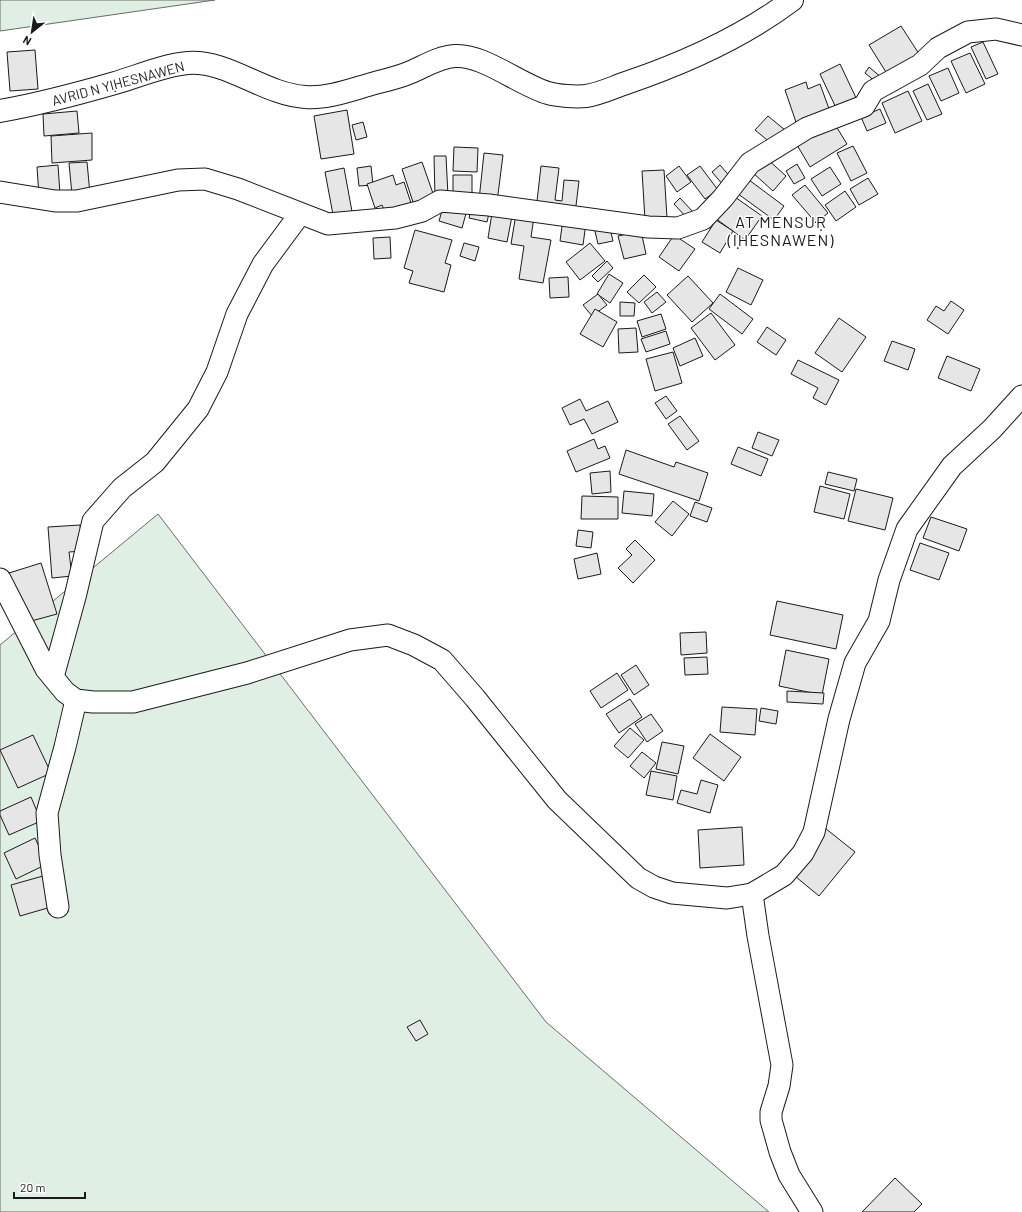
<svg xmlns="http://www.w3.org/2000/svg" width="1022" height="1212" viewBox="0 0 1022 1212" font-family="Barlow,sans-serif">
  <style>
    .green { fill: #e0efe3; stroke: #6a6a6a }
    .building { fill: #e6e6e6; stroke: #1a1a1a }
    .lines { fill: none; stroke-linecap: round; stroke-linejoin: round }
    .minor-casing { stroke: #1a1a1a; stroke-width: 23 }
    .tertiary-casing { stroke: #1a1a1a; stroke-width: 24 }
    .minor { stroke: #fff; stroke-width: 21 }
    .tertiary { stroke: #fff; stroke-width: 22 }
    .labels { text-anchor: middle; dominant-baseline: central; stroke-width: 3; stroke-linejoin: round; paint-order: stroke }
    .street-label { font-size: 14px; fill: #1a1a1a; stroke: #fff }
    .quarter-label { font-size: 16px; letter-spacing: 1px; fill: #1a1a1a; stroke: #fff }
  </style>
  <rect width="100%" height="100%" fill="#fff"/>
  <g class="green">
    <polygon points="0,0 215,0 0,31"/>
    <polygon points="158,514 546,1022 769,1212 0,1212 0,645"/>
  </g>
  <g class="building">
    <polygon points="901,26 921,57 889,77 869,45"/>
    <polygon points="983,42 998,74 986,79 971,47"/>
    <polygon points="35,50 38,89 10,91 7,52"/>
    <polygon points="970,53 985,84 966,93 951,61"/>
    <polygon points="840,64 858,102 838,112 820,74"/>
    <polygon points="869,67 882,78 877,83 865,73"/>
    <polygon points="948,68 959,93 941,101 929,76"/>
    <polygon points="806,82 808,89 820,84 832,117 798,128 785,90"/>
    <polygon points="928,84 942,114 927,120 913,91"/>
    <polygon points="908,91 922,121 895,133 882,103"/>
    <polygon points="880,109 886,123 867,131 861,117"/>
    <polygon points="347,110 354,154 321,159 314,116"/>
    <polygon points="77,111 79,133 44,136 43,114"/>
    <polygon points="768,116 785,130 772,144 755,130"/>
    <polygon points="363,122 367,137 356,140 352,125"/>
    <polygon points="834,123 847,144 810,167 797,145"/>
    <polygon points="92,133 92,160 52,163 51,136"/>
    <polygon points="853,146 867,173 851,181 837,153"/>
    <polygon points="454,147 478,148 477,172 453,171"/>
    <polygon points="484,153 503,155 497,202 479,200"/>
    <polygon points="434,156 446,156 448,196 435,197"/>
    <polygon points="766,158 786,176 773,191 753,173"/>
    <polygon points="87,162 90,194 72,195 69,163"/>
    <polygon points="422,162 436,202 415,208 402,169"/>
    <polygon points="797,164 805,178 794,184 786,171"/>
    <polygon points="58,165 60,194 39,196 37,167"/>
    <polygon points="720,165 732,179 724,186 712,172"/>
    <polygon points="371,166 373,185 359,186 357,168"/>
    <polygon points="541,166 559,168 555,200 562,201 564,180 579,181 575,214 536,210"/>
    <polygon points="679,166 691,182 677,192 666,176"/>
    <polygon points="700,166 718,190 705,199 687,175"/>
    <polygon points="830,167 841,184 822,196 811,179"/>
    <polygon points="344,168 353,217 334,220 325,172"/>
    <polygon points="664,170 667,218 645,220 642,171"/>
    <polygon points="393,175 396,185 404,182 411,203 385,212 382,205 375,208 367,184"/>
    <polygon points="453,175 472,175 472,200 453,199"/>
    <polygon points="745,177 784,206 774,220 734,191"/>
    <polygon points="868,178 878,194 859,205 850,189"/>
    <polygon points="805,185 828,213 816,223 792,195"/>
    <polygon points="845,191 856,207 836,221 825,205"/>
    <polygon points="732,195 762,216 745,240 715,218"/>
    <polygon points="680,198 693,212 686,217 674,204"/>
    <polygon points="444,204 467,210 462,228 439,221"/>
    <polygon points="472,206 490,209 487,222 469,218"/>
    <polygon points="493,207 513,211 507,242 488,238"/>
    <polygon points="516,214 534,217 531,237 551,240 543,283 519,279 524,246 511,244"/>
    <polygon points="563,219 586,223 583,245 560,241"/>
    <polygon points="716,220 733,231 720,253 702,242"/>
    <polygon points="609,224 613,241 598,244 594,227"/>
    <polygon points="415,230 452,240 445,263 451,265 444,292 409,283 413,271 404,268"/>
    <polygon points="641,231 646,254 624,259 618,236"/>
    <polygon points="674,235 695,249 679,271 659,257"/>
    <polygon points="390,237 391,258 374,259 373,238"/>
    <polygon points="464,243 479,247 475,261 460,256"/>
    <polygon points="590,243 605,261 580,280 566,262"/>
    <polygon points="607,261 613,268 598,282 592,276"/>
    <polygon points="738,268 763,280 751,305 726,292"/>
    <polygon points="609,274 623,283 610,303 597,294"/>
    <polygon points="644,275 656,287 639,303 627,292"/>
    <polygon points="688,276 713,303 692,322 667,295"/>
    <polygon points="568,277 569,297 550,298 549,278"/>
    <polygon points="657,292 666,302 652,313 644,302"/>
    <polygon points="598,294 607,305 592,316 583,305"/>
    <polygon points="720,294 753,319 742,334 709,309"/>
    <polygon points="951,301 964,310 948,334 927,320 936,306 944,311"/>
    <polygon points="620,302 635,303 634,316 620,316"/>
    <polygon points="595,309 617,322 603,347 580,334"/>
    <polygon points="711,313 735,345 715,360 691,328"/>
    <polygon points="661,314 666,329 642,337 637,321"/>
    <polygon points="839,318 866,337 842,372 815,353"/>
    <polygon points="767,327 786,340 776,355 757,342"/>
    <polygon points="636,328 638,352 619,353 618,329"/>
    <polygon points="666,331 670,344 646,352 641,339"/>
    <polygon points="695,338 703,356 680,366 673,348"/>
    <polygon points="892,341 915,349 908,370 884,361"/>
    <polygon points="673,352 682,383 655,391 646,359"/>
    <polygon points="947,356 980,369 971,391 938,378"/>
    <polygon points="798,360 839,380 826,405 813,398 818,388 791,374"/>
    <polygon points="666,396 677,411 666,419 655,403"/>
    <polygon points="580,399 586,411 608,401 618,422 592,434 584,419 570,425 562,408"/>
    <polygon points="680,416 699,441 687,450 668,424"/>
    <polygon points="758,432 779,440 772,456 752,448"/>
    <polygon points="594,439 598,449 605,446 610,458 576,472 567,451"/>
    <polygon points="738,447 768,459 761,476 731,464"/>
    <polygon points="626,450 674,467 676,462 708,473 699,501 619,474"/>
    <polygon points="610,471 611,492 592,494 590,473"/>
    <polygon points="828,472 857,479 854,491 825,484"/>
    <polygon points="820,486 850,494 844,519 814,512"/>
    <polygon points="856,489 893,498 885,530 848,521"/>
    <polygon points="624,491 654,494 652,516 622,513"/>
    <polygon points="582,496 618,497 618,519 581,519"/>
    <polygon points="673,501 689,514 672,536 655,522"/>
    <polygon points="695,502 712,508 707,522 690,516"/>
    <polygon points="931,517 967,529 959,551 923,538"/>
    <polygon points="80,525 83,551 69,552 72,576 52,578 48,527"/>
    <polygon points="578,530 593,532 591,548 576,546"/>
    <polygon points="635,540 655,560 633,583 618,568 632,555 626,549"/>
    <polygon points="920,543 949,553 939,580 910,570"/>
    <polygon points="597,553 601,574 578,579 574,559"/>
    <polygon points="41,563 57,614 24,623 9,573"/>
    <polygon points="777,601 843,615 836,649 770,635"/>
    <polygon points="706,632 707,653 681,655 680,633"/>
    <polygon points="786,650 829,659 822,695 779,686"/>
    <polygon points="707,657 708,674 685,675 684,658"/>
    <polygon points="636,665 649,685 634,695 621,675"/>
    <polygon points="617,673 628,690 601,708 590,691"/>
    <polygon points="787,691 824,693 823,704 787,702"/>
    <polygon points="630,699 642,717 619,733 606,714"/>
    <polygon points="722,707 757,709 755,735 720,732"/>
    <polygon points="761,708 778,711 776,724 759,721"/>
    <polygon points="651,714 663,731 647,742 635,724"/>
    <polygon points="630,728 644,740 628,758 614,746"/>
    <polygon points="710,734 741,757 724,781 693,758"/>
    <polygon points="33,735 51,773 18,788 0,750"/>
    <polygon points="662,742 684,746 678,774 656,769"/>
    <polygon points="642,752 656,763 644,778 630,766"/>
    <polygon points="651,771 677,776 673,800 646,795"/>
    <polygon points="701,780 718,785 710,813 677,803 681,790 697,794"/>
    <polygon points="31,797 41,821 9,835 0,815 0,811"/>
    <polygon points="742,827 744,865 700,868 698,830"/>
    <polygon points="825,828 855,852 819,896 790,872"/>
    <polygon points="35,838 47,864 16,879 4,853"/>
    <polygon points="43,876 51,907 20,916 11,885"/>
    <polygon points="420,1020 428,1034 416,1041 407,1027"/>
    <polygon points="895,1178 922,1204 914,1212 862,1212"/>
  </g>
  <g class="lines">
    <g class="minor-casing">
      <g id="minor">
        <polyline points="0,192 55,201 77,201 178,180 205,179 238,189 328,224 395,218 422,211 440,201 489,205 648,227 678,228 703,219 723,198 750,163 807,128 864,106 873,91 920,65 938,48 968,32 996,29 1022,35"/>
        <polyline points="0,579 46,669 65,692 76,700 93,702 133,702 247,673 350,640 388,635 414,645 442,660 475,698 557,800 638,878 654,887 672,893 727,898 752,894 784,875 803,853 814,832 839,719 855,663 879,621 889,580 907,529 952,466 992,429 1022,396"/>
        <polyline points="53,677 75,597 93,521 122,488 155,462 198,409 217,372 237,314 263,264 300,214"/>
        <polyline points="752,894 758,936 782,1065 779,1086 771,1112 771,1120 780,1152 789,1175 812,1212"/>
        <polyline points="58,907 50,855 47,813 65,747 76,700"/>
      </g>
    </g>
    <g class="tertiary-casing">
      <path id="tertiary" d="M0,111C39,104 77,94 115,83C139,76 164,65 188,63C228,60 263,94 305,97C328,99 353,89 375,83C387,80 400,77 411,72C425,66 439,57 455,56C483,54 520,85 548,93C558,96 576,97 586,96C600,94 614,87 626,83C685,63 743,37 792,0"/>
    </g>
    <use href="#minor" class="minor"/>
    <use href="#tertiary" class="tertiary"/>
  </g>
  <g class="labels">
    <g class="street-label">
      <text transform="translate(118 83) rotate(-15)">AVRID N YIḤESNAWEN</text>
    </g>
    <g class="quarter-label">
      <text x="781" y="221">AT MENSUṚ<tspan x="781" dy="18">(IḤESNAWEN)</tspan></text>
    </g>
  </g>
  <g transform="translate(32 32) rotate(210)" stroke="#ffffff" stroke-width="3" paint-order="stroke">
  <path d="M0-3L7 15L0 10L-7 15Z" fill="#1a1a1a"/>
  <text y="-6" font-size="11" font-weight="bold" text-anchor="middle" fill="#1a1a1a">N</text>
  </g>
  <path d="M14 1192v6h71v-6" fill="none" stroke="#1a1a1a" stroke-width="2"/>
  <text x="20" y="1192" font-size="12" fill="#1a1a1a" stroke="#ffffff" stroke-width="3" paint-order="stroke">20 m</text>
</svg>
